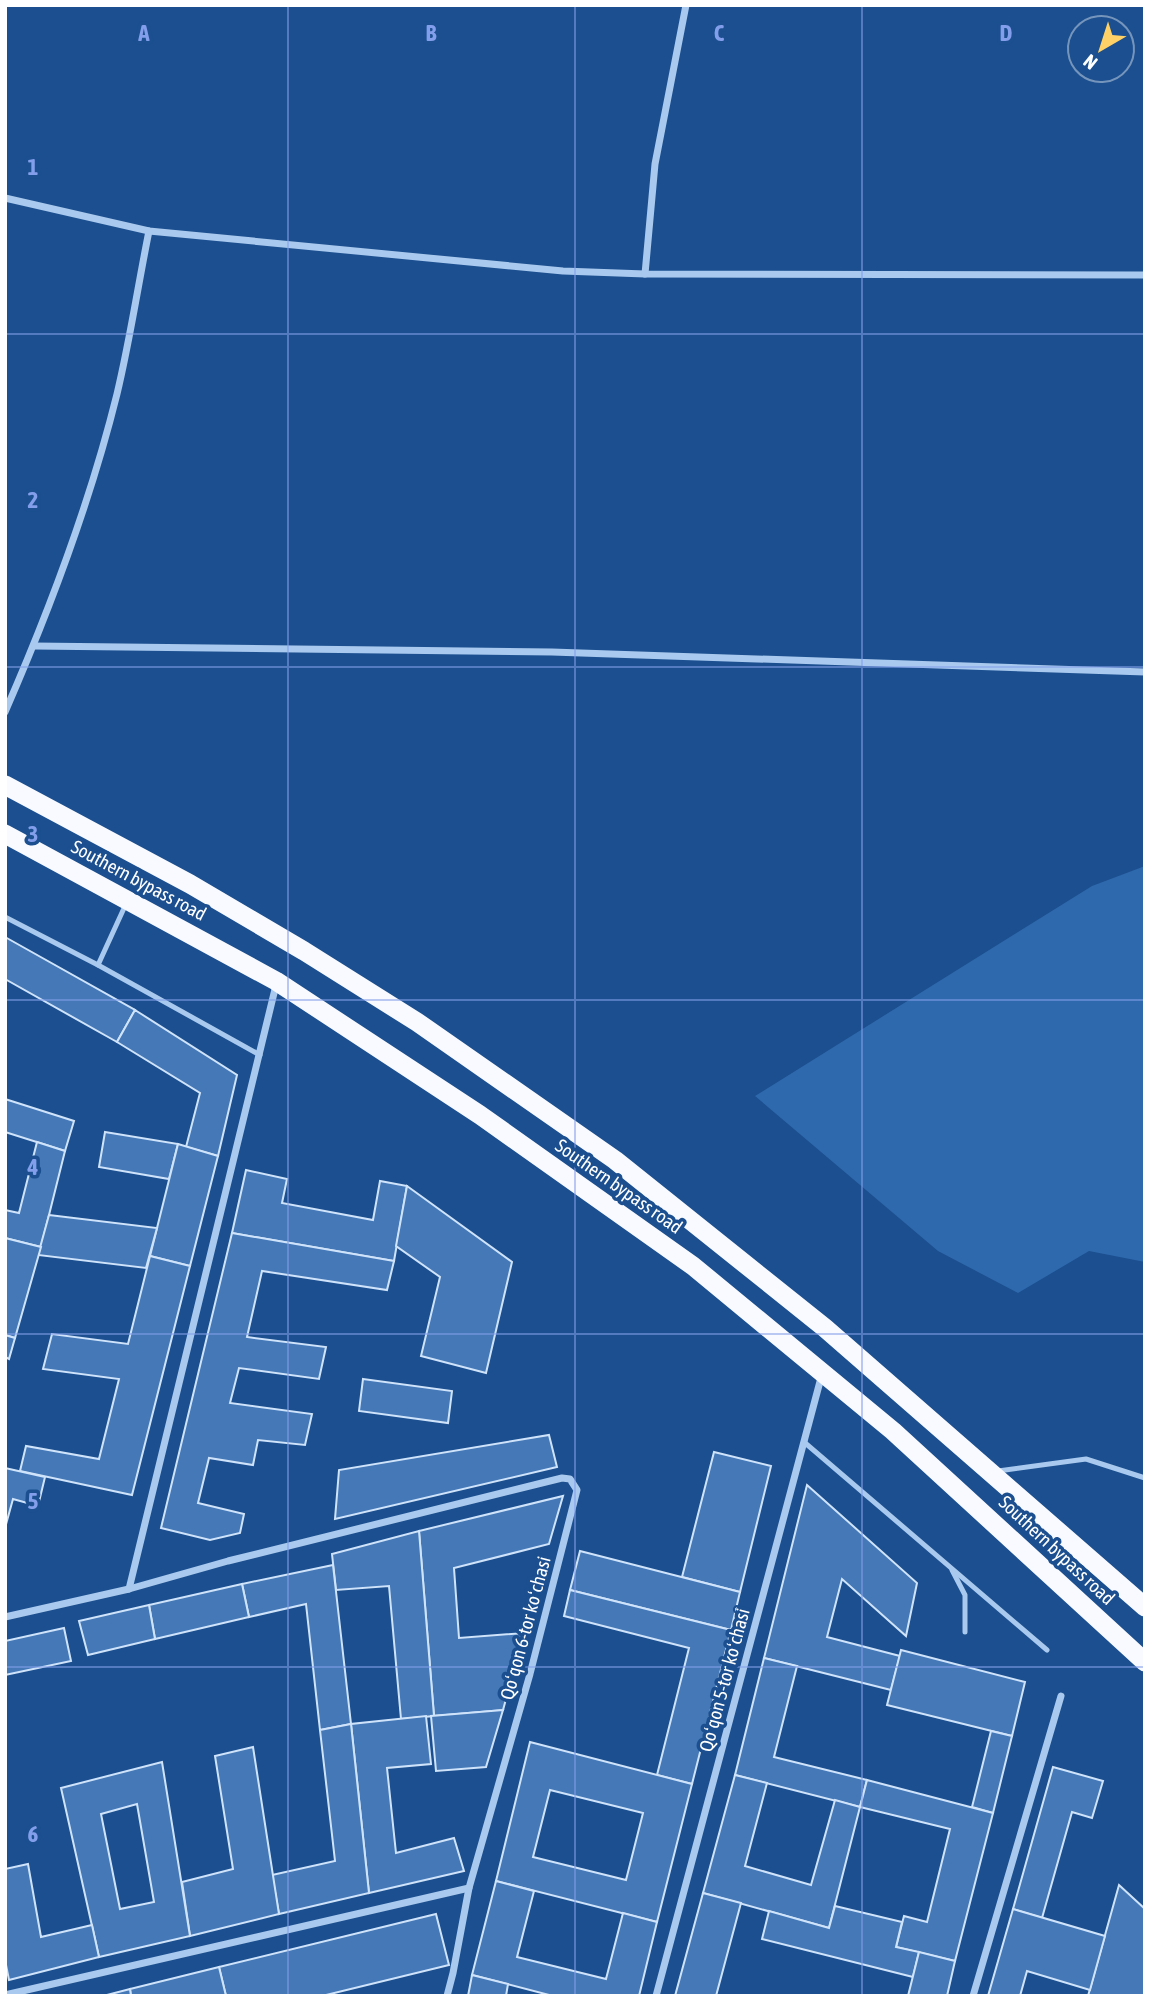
<svg xmlns="http://www.w3.org/2000/svg" width="1150" height="2001" viewBox="0 0 1150 2001" font-family="'Asap Condensed',sans-serif">
  <style>
    .green { fill: #2e69ad }
    .building { fill: #4478b7; stroke: #cfe3fa; stroke-width: 2; fill-rule: evenodd }
    .lines { fill: none; stroke-linecap: round; stroke-linejoin: round }
    .service { stroke: #a9c9ee; stroke-width: 5 }
    .minor { stroke: #a9c9ee; stroke-width: 7 }
    .trunk { stroke: #f8faff; stroke-width: 19 }
    .grid { fill: none; stroke: #839eea; stroke-width: 2; stroke-opacity: 0.55 }
    .labels { text-anchor: middle; dominant-baseline: central; stroke-width: 7; stroke-linejoin: round; paint-order: stroke }
    .street-label { font-size: 19px; fill: #fff; stroke: #1b4f8f }
    .grid-label { font-size: 23px; text-anchor: middle; font-weight: bold; fill: #839eea; stroke: #1b4f8f; stroke-width: 7; stroke-linejoin: round; paint-order: stroke }
  </style>
  <rect width="100%" height="100%" fill="#1b4f8f"/>
  <polygon class="green" points="1145,866 1145,1262 1089,1251 1018,1293 938,1251 755,1096 1092,886"/>
  <g class="building">
    <polygon points="5,937 135,1010 117,1042 5,979"/>
    <polygon points="135,1010 237,1075 218,1156 186,1147 200,1093 117,1042"/>
    <polygon points="5,1099 74,1121 65,1151 5,1132"/>
    <polygon points="105,1132 178,1144 169,1179 99,1167"/>
    <polygon points="37,1142 65,1151 41,1247 5,1238 5,1210 19,1213"/>
    <polygon points="178,1144 218,1156 190,1266 150,1256"/>
    <polygon points="246,1170 287,1179 282,1203 373,1220 380,1181 407,1186 394,1261 232,1233"/>
    <polygon points="407,1186 512,1262 486,1373 421,1356 440,1277 396,1246"/>
    <polygon points="49,1215 157,1228 146,1268 38,1255"/>
    <polygon points="232,1233 394,1261 387,1290 262,1271 247,1337 326,1347 319,1379 239,1368 230,1403 312,1414 305,1445 258,1440 253,1465 209,1458 198,1503 244,1514 240,1533 210,1540 161,1528"/>
    <polygon points="5,1238 41,1247 15,1338 5,1335"/>
    <polygon points="150,1256 190,1266 132,1495 20,1471 26,1446 99,1459 119,1379 43,1369 52,1334 128,1344"/>
    <polygon points="5,1335 15,1338 9,1359 5,1357"/>
    <polygon points="363,1379 452,1391 448,1423 359,1411"/>
    <polygon points="549,1435 557,1467 335,1519 339,1470"/>
    <polygon points="714,1452 771,1466 740,1592 682,1577"/>
    <polygon points="5,1468 45,1477 38,1506 13,1499 5,1528"/>
    <polygon points="807,1485 917,1583 906,1636 842,1579 827,1637 900,1656 891,1690 764,1658"/>
    <polygon points="563,1496 549,1544 454,1568 459,1638 524,1633 503,1710 434,1716 419,1531"/>
    <polygon points="419,1531 434,1716 401,1719 389,1586 336,1590 332,1554"/>
    <polygon points="580,1551 740,1592 731,1630 570,1590"/>
    <polygon points="333,1565 351,1724 320,1730 306,1604 249,1617 242,1584"/>
    <polygon points="242,1584 249,1617 155,1639 149,1605"/>
    <polygon points="570,1590 731,1630 692,1784 657,1775 689,1648 564,1616"/>
    <polygon points="149,1605 155,1639 88,1655 79,1621"/>
    <polygon points="64,1628 71,1661 5,1675 5,1641"/>
    <polygon points="901,1650 1025,1682 1012,1736 887,1705"/>
    <polygon points="764,1658 797,1666 774,1757 867,1780 860,1807 735,1775"/>
    <polygon points="503,1710 486,1767 436,1771 431,1716"/>
    <polygon points="426,1716 431,1764 387,1768 396,1853 454,1838 464,1871 369,1893 351,1724"/>
    <polygon points="351,1724 369,1893 279,1914 272,1875 335,1861 320,1730"/>
    <polygon points="991,1731 1012,1736 993,1813 972,1807"/>
    <path d="M530,1742L692,1784L657,1922L496,1881ZM550,1790L643,1813L626,1880L533,1857Z"/>
    <polygon points="253,1747 279,1914 190,1936 182,1882 233,1869 215,1756"/>
    <path d="M162,1762L190,1936L99,1957L61,1788ZM137,1804L154,1902L120,1909L101,1814Z"/>
    <polygon points="1053,1767 1103,1781 1092,1818 1072,1812 1042,1918 1013,1909"/>
    <polygon points="735,1775 767,1783 745,1866 811,1885 835,1800 860,1807 829,1928 703,1893"/>
    <polygon points="867,1780 993,1813 955,1961 896,1947 904,1916 927,1922 950,1829 860,1807"/>
    <polygon points="28,1864 41,1937 92,1925 99,1957 9,1980 5,1960 5,1869"/>
    <polygon points="496,1881 534,1891 517,1957 606,1979 623,1913 657,1922 639,1996 553,1996 472,1975"/>
    <polygon points="1119,1885 1145,1909 1145,1996 1088,1996"/>
    <polygon points="703,1893 741,1903 716,1996 675,1996"/>
    <polygon points="835,1906 902,1922 896,1947 919,1952 913,1977 762,1939 769,1911 829,1928"/>
    <polygon points="1013,1909 1105,1936 1090,1990 1027,1971 1020,1996 988,1996"/>
    <polygon points="436,1914 449,1965 322,1996 226,1996 219,1967"/>
    <polygon points="919,1952 955,1961 947,1996 908,1996"/>
    <polygon points="219,1967 226,1996 131,1996 130,1989"/>
    <polygon points="472,1975 508,1984 506,1996 468,1996"/>
    <polygon points="130,1989 131,1996 103,1996"/>
  </g>
  <g class="lines">
    <g class="service">
      <polyline points="5,917 98,965 260,1055"/>
      <polyline points="98,965 125,906"/>
      <polyline points="804,1442 1047,1650"/>
      <polyline points="998,1471 1086,1459 1145,1478"/>
      <polyline points="952,1570 965,1595 965,1632"/>
    </g>
    <g class="minor">
      <polyline points="5,198 149,231 563,271 645,274 1145,275"/>
      <polyline points="645,274 655,164 686,5"/>
      <polyline points="34,646 552,652 1145,672"/>
      <path d="M5,712C50,609 90,503 117,394C130,340 138,285 149,231"/>
      <polyline points="129,1589 276,985"/>
      <polyline points="5,1617 129,1589 228,1561 562,1478 570,1479 577,1490 530,1674 469,1888 5,1995"/>
      <polyline points="447,1996 453,1973 469,1888"/>
      <polyline points="656,1996 822,1374"/>
      <polyline points="973,1996 1061,1696"/>
    </g>
    <g class="trunk">
      <polyline points="5,785 190,884 304,951 417,1022 615,1160 825,1328 1145,1607"/>
      <polyline points="5,834 276,981 480,1115 693,1266 893,1431 1145,1662"/>
    </g>
  </g>
  <path class="grid" d="M288,5V1996M575,5V1996M862,5V1996M5,334H1145M5,667H1145M5,1000H1145M5,1334H1145M5,1667H1145"/>
  <g class="labels">
    <g class="street-label">
      <text transform="translate(139 880) rotate(28)">Southern bypass road</text>
      <text transform="translate(619 1186) rotate(35)">Southern bypass road</text>
      <text transform="translate(1057 1550) rotate(43)">Southern bypass road</text>
      <text transform="translate(525 1628) rotate(-75)">Qoʻqon 6-tor koʻchasi</text>
      <text transform="translate(724 1680) rotate(-75)">Qoʻqon 5-tor koʻchasi</text>
    </g>
  </g>
  <g class="grid-label">
    <text x="144" y="41">A</text>
    <text x="431" y="41">B</text>
    <text x="719" y="41">C</text>
    <text x="1006" y="41">D</text>
    <text x="33" y="175">1</text>
    <text x="33" y="508">2</text>
    <text x="33" y="842">3</text>
    <text x="33" y="1175">4</text>
    <text x="33" y="1509">5</text>
    <text x="33" y="1842">6</text>
  </g>
  <rect width="1150" height="2001" fill="none" stroke="#ffffff" stroke-width="14"/>
  <g transform="translate(1101 49) rotate(219)"><circle r="33" fill="#1b4f8f" stroke="#7695bc" stroke-width="2"/>
  <path d="M0-5L12 26L0 18L-12 26Z" fill="#ffd166"/>
  <text y="-10" font-size="19" font-weight="bold" text-anchor="middle" fill="#ffffff">N</text>
  </g>
</svg>
